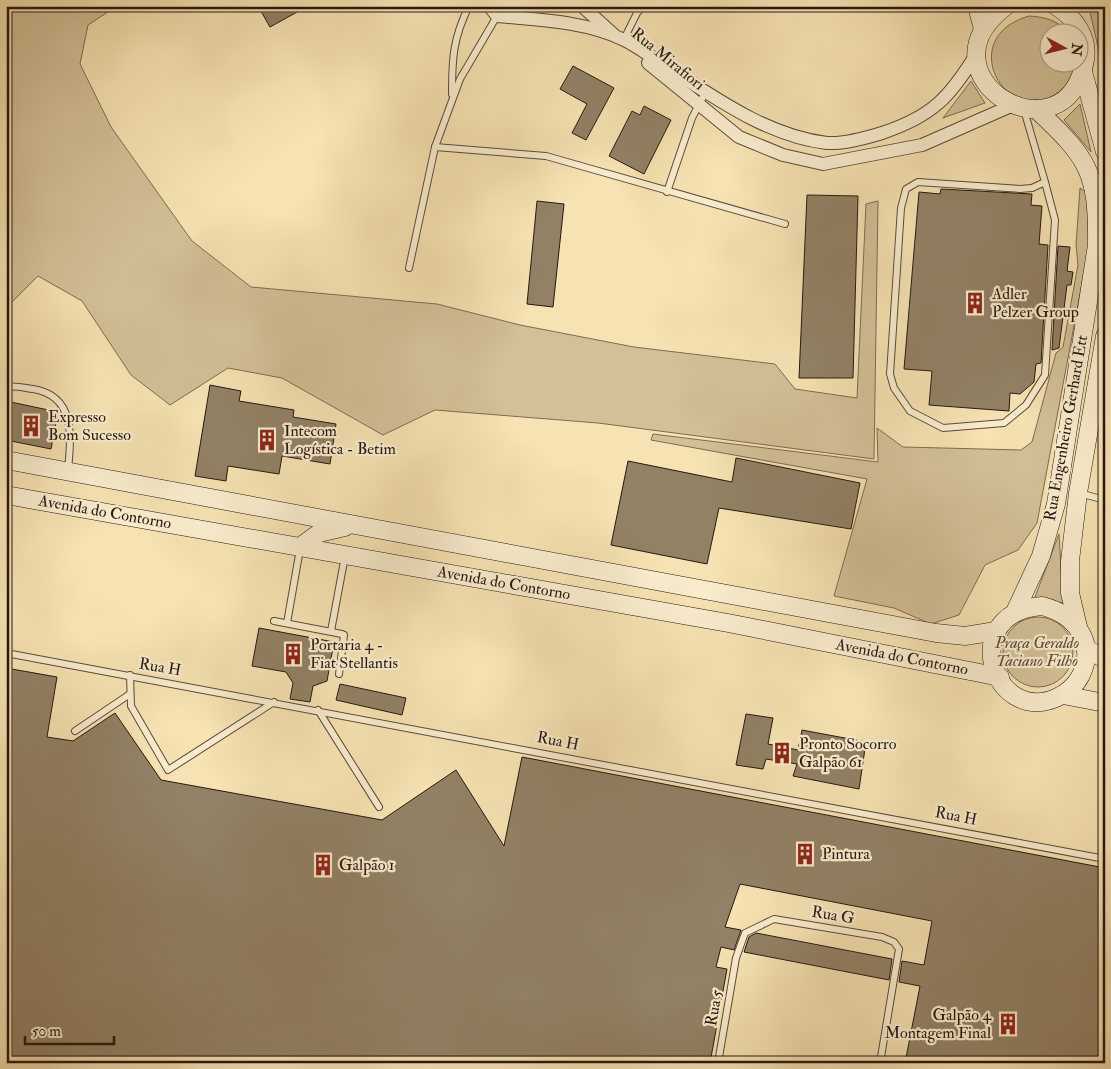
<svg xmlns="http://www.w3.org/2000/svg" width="1111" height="1069" viewBox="0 0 1111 1069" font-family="'IM FELL Double Pica',serif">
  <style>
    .green { fill: #d3c097; stroke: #7c6c54 }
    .building { fill: #928165; stroke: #261812 }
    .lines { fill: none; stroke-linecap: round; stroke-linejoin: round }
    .lane-casing { stroke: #5a4a3a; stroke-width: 8 }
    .street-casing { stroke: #5a4a3a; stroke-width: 14 }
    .secondary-casing { stroke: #261812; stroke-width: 19 }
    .lane { stroke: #f9eccd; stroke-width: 6 }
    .street { stroke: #f9eccd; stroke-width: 12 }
    .secondary { stroke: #f9eccd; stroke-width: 18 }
    .labels { text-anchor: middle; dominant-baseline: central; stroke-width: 4.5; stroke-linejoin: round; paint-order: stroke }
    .street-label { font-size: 16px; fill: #261812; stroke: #f9eccd }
    .poi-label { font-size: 16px; fill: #261812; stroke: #f9eccd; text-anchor: start }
    .park-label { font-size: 16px; font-style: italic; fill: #5a4a3a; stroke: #f9eccd }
  </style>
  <rect width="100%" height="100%" fill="#f6e2b2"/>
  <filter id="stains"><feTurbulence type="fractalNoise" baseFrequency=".004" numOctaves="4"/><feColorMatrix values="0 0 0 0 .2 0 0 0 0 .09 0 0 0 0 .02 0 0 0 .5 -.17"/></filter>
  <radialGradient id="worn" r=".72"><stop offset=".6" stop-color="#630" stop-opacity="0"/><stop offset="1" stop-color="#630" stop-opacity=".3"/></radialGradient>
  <g class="green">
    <polygon points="117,6 88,25 80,64 111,127 192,241 251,287 437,304 520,325 634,347 775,364 795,389 857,398 866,204 878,201 874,459 598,423 435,410 383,435 282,378 228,368 170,405 131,375 82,301 38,276 6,308 6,7"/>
    <polygon points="1081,6 1105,6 1105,78 1090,12"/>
    <path d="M1029,16C1045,17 1057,20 1068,32H1048V62L1077,63C1075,69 1073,79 1069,84C1066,88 1060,91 1057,94C1008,130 953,38 1029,16Z"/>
    <polygon points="971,81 985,103 943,118"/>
    <polygon points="1080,104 1091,152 1064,120"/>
    <polygon points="1080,188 1087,193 1089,246 1037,523 1018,550 985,565 959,615 931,624 894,608 834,596 867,479 651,440 653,434 878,462 877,428 903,447 1021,450 1032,442 1056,353 1063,347 1078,265 1076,245"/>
    <polygon points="1059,534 1063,603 1035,597"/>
    <circle cx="1038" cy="652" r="35"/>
  </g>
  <g class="building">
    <polygon points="258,6 308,6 270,27"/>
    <polygon points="573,66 614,88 586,140 572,133 587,104 560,89"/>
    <polygon points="644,106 671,120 644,174 609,156 632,111 640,115"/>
    <polygon points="941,189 1032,194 1031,205 1042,206 1039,244 1048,245 1041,363 1036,364 1034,382 1020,394 1010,393 1009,411 929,405 932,371 904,369 919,192 940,194"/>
    <polygon points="807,195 858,196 853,378 799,378"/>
    <polygon points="537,201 564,204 553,307 527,304"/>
    <polygon points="1058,246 1070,247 1067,271 1073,272 1071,285 1067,285 1059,348 1052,350"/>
    <polygon points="210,385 241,391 239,401 294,410 293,417 336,424 330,464 282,456 279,474 228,466 226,481 195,476"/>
    <polygon points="6,401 58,412 51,449 6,440"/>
    <polygon points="736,458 860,483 851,529 719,508 707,564 611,545 628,461 732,482"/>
    <polygon points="259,628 334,642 327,681 313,686 310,702 290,699 293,683 286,672 252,666"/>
    <polygon points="6,668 57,677 47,737 73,741 115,713 161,780 382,820 456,770 504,846 522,757 1105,868 1105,1063 905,1063 920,986 899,982 902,961 924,965 932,921 740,884 725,927 741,930 734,950 721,947 716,967 727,969 710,1063 6,1063"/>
    <polygon points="340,684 406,698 402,715 336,700"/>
    <polygon points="746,714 773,718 768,744 798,750 802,730 866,742 859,789 793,776 797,764 766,759 763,769 736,765"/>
    <polygon points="756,933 892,959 889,980 744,952 749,937"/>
  </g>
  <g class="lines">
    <g class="lane-casing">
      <g id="lane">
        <polyline points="623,41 637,13 644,6"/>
        <path d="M452,94C452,59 453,38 469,6"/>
        <polyline points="1024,110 1045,182 1032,188 1020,189 918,182 906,189 901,208 890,374 894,388 910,411 943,428 1004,423 1026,405 1045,375 1055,220 1045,182"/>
        <polyline points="435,147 546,156 785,224"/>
        <polyline points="667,192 692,118 706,91"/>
        <polyline points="409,268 435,147 460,79 497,16"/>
        <path d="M6,387C15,385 25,388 33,389C76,396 71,437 68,470"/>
        <polyline points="1079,493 1105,500"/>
        <polyline points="274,621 342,634"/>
        <polyline points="287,623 300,549"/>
        <polyline points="331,631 345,556"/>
        <polyline points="6,653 1105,859"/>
        <polyline points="339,674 344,635"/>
        <polyline points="130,675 131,706 168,770 274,702"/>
        <polyline points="318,710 379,807"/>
        <polyline points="75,731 130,694"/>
        <polyline points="718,1063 736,958 745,933 774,919 882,937 894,942 899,949 880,1063"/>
      </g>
    </g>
    <g class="street-casing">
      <g id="street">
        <path d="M489,6L497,16C538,20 584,21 622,39C636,45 648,55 661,63C711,95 766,136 827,143C844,144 866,138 882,133C933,116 950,97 977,53"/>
        <polyline points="582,6 613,34"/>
        <polyline points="648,63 739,137 783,155 823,164 922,145 1011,106"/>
      </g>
    </g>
    <g class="secondary-casing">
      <g id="secondary">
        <polyline points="977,6 983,29"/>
        <path d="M1006,6C913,76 1066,167 1085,60C1089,37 1074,17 1056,6"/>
        <polyline points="1083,72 1105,152"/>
        <polyline points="6,460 936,633 965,636 996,631"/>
        <polyline points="6,495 728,623 1000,677"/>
        <polyline points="300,547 319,533 345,527"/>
        <path d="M1042,606C1074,614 1097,641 1081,675C1076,685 1067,693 1056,698C992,725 957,612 1042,606Z"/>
        <path d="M1015,612L1041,556L1056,504L1097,245C1098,171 1088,158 1036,109"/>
        <polyline points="1078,627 1070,593 1070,561 1078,493 1105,336"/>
        <polyline points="1085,648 1105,659"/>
        <polyline points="1063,695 1105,703"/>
      </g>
    </g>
    <use href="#lane" class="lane"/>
    <use href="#street" class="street"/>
    <use href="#secondary" class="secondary"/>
  </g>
  <defs>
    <g id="building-bare" transform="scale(1.725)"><path d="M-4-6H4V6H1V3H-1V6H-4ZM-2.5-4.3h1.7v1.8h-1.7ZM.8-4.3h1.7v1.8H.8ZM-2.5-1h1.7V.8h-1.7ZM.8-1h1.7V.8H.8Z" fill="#8f2418" stroke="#f9eccd" stroke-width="2.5" paint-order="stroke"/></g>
  </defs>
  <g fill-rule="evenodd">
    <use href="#building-bare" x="975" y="303"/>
    <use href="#building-bare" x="31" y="426"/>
    <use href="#building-bare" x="267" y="440"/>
    <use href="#building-bare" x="293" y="654"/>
    <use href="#building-bare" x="782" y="753"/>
    <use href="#building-bare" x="805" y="854"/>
    <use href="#building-bare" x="323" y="865"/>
    <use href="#building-bare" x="1008" y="1024"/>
  </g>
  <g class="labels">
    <g class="street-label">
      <text transform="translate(668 59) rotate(39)">Rua Mirafiori</text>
      <text transform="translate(1066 428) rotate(-80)">Rua Engenheiro Gerhard Ett</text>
      <text transform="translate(105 512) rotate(10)">Avenida do Contorno</text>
      <text transform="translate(504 583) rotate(10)">Avenida do Contorno</text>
      <text transform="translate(902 657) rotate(11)">Avenida do Contorno</text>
      <text transform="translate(160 667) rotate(10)">Rua H</text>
      <text transform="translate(558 741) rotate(11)">Rua H</text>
      <text transform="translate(956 816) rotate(11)">Rua H</text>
      <text transform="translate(833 915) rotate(9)">Rua G</text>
      <text transform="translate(714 1008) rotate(-80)">Rua 5</text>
    </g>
    <g class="poi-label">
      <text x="992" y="294">Adler<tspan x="992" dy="18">Pelzer Group</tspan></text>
      <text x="48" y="417">Expresso<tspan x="48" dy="18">Bom Sucesso</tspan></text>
      <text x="284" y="431">Intecom<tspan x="284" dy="18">Logística - Betim</tspan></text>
      <text x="310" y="645">Portaria 4 -<tspan x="310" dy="18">Fiat Stellantis</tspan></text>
      <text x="799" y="744">Pronto Socorro<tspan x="799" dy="18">Galpão 61</tspan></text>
      <text x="822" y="854">Pintura</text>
      <text x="339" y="865">Galpão 1</text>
      <text x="991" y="1015" text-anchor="end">Galpão 4<tspan x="991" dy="18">Montagem Final</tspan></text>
    </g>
    <g class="park-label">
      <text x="1037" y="643">Praça Geraldo<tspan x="1037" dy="18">Taciano Filho</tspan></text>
    </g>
  </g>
  <rect width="1111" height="1069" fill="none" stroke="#f6e2b2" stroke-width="25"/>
  <rect x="8" y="8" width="1096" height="1054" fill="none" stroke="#261812" stroke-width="2.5"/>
  <rect x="12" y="12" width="1086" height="1044" fill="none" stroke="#261812"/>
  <g transform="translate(1064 48) rotate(97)"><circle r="24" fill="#f9eccd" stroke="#a59782"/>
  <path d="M0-4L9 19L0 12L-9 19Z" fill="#8f2418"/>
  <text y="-8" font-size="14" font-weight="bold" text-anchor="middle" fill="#261812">N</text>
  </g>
  <path d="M25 1036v8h89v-8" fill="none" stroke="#261812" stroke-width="2.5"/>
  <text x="32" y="1036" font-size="15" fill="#261812" stroke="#f9eccd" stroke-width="4" paint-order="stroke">50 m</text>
  <rect width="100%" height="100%" filter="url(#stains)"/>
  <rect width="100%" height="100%" fill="url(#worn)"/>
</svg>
